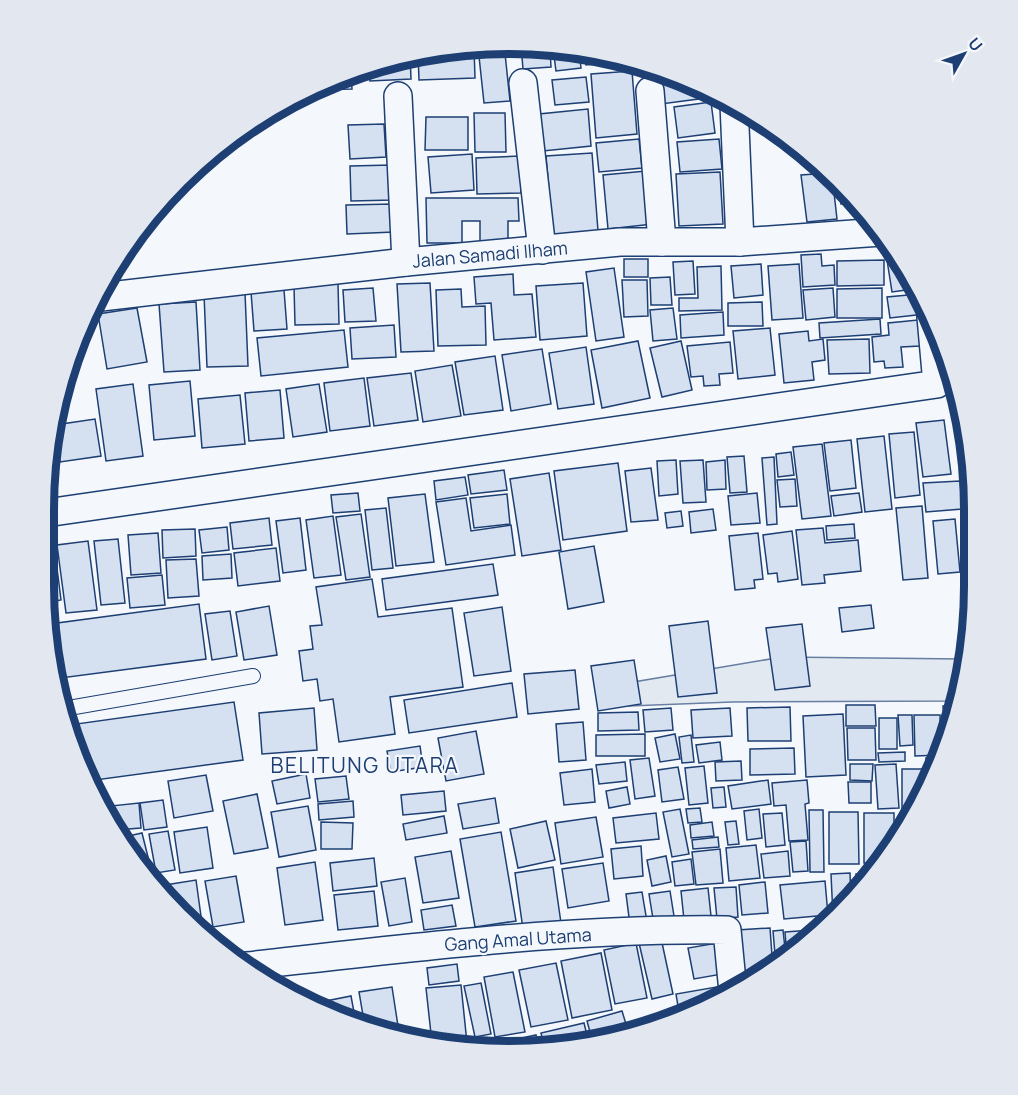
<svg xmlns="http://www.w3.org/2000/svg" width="1018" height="1095" viewBox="0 0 1018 1095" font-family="Manrope,sans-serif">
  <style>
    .green { fill: #e3e9f0; stroke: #687fa3; stroke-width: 1.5 }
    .building { fill: #d5e0f0; stroke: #1d3f73; stroke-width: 1.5 }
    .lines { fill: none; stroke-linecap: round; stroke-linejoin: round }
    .service-casing { stroke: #1d3f73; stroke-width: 16 }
    .minor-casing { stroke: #1d3f73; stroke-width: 30 }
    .service { stroke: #f4f7fb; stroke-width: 14 }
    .minor { stroke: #f4f7fb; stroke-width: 27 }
    .labels { text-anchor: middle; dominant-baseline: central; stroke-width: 4.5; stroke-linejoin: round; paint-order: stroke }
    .street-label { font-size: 18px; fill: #1d3f73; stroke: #f4f7fb }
    .quarter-label { font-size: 21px; letter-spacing: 1.5px; fill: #1d3f73; stroke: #f4f7fb }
    .rim { fill: none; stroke: #1d3f73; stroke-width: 8 }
  </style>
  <rect width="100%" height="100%" fill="#f4f7fb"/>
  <polygon class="green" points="782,657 963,659 958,701 732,702 603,707 604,687"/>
  <g class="building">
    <polygon points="504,44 510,101 484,103 478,47"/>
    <polygon points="521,45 550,48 551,67 523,69"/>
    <polygon points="474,47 475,78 419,80 418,53"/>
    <polygon points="553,48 579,50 581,68 556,71"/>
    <polygon points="584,51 600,53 623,61 586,65"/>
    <polygon points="410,55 411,79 370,81 369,67"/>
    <polygon points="656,70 687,79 704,88 706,98 661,104"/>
    <polygon points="632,71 637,134 596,138 591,74"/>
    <polygon points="351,73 352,89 311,90 331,79"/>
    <polygon points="586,77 589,102 555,105 552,80"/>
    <polygon points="711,102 715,133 678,138 674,107"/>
    <polygon points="588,109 591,146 543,151 539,114"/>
    <polygon points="474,113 505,113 506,152 475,152"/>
    <polygon points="426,117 468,117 468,150 425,150"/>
    <polygon points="384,124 386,157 350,159 348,125"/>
    <polygon points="639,139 642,168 599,172 596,143"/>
    <polygon points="719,139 722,169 680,172 677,142"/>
    <polygon points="592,153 598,231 553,235 546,156"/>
    <polygon points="472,154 474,190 431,193 428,157"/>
    <polygon points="520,156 521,193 477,194 476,158"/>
    <polygon points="392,165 394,200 351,201 350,166"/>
    <polygon points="646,171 653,224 608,229 603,175"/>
    <polygon points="720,172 723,224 679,226 676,174"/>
    <polygon points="829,173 832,175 837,219 807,222 801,175"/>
    <polygon points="838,180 857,203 841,204"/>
    <polygon points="426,198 518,198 519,221 508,221 508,245 480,245 480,221 462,221 462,243 427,243"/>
    <polygon points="393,204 394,232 347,234 346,205"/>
    <polygon points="821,254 822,266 834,265 835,285 803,287 801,255"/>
    <rect x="624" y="259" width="24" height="18"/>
    <polygon points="900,259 912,281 913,289 892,292 887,260"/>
    <polygon points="884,260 884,285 837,286 837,261"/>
    <polygon points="693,261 695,294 675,295 673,262"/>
    <polygon points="761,264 763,295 734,298 731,266"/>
    <polygon points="799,264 803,318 772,320 768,266"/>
    <polygon points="721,266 722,310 679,311 679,298 698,298 697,267"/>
    <polygon points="614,268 624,337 596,341 586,272"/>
    <polygon points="513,274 514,295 532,294 536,337 494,340 491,303 476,304 474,277"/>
    <polygon points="670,277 672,305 651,305 650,278"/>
    <polygon points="622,280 647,280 648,316 624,317"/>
    <polygon points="430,283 434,351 401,352 397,284"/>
    <polygon points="583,283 587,336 540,340 536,286"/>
    <polygon points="338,284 339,324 295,325 294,286"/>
    <polygon points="373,288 376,321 345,322 343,290"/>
    <polygon points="833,288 835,317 806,320 803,290"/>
    <polygon points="882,288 882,318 837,318 837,289"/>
    <polygon points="461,289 462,307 485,306 486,345 438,346 436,290"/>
    <polygon points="284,290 287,329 254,331 251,292"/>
    <polygon points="245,293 248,366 207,367 204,294"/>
    <polygon points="919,294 925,314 890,318 887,297"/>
    <polygon points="196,302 200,370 164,372 159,304"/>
    <polygon points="762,302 763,326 728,326 728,303"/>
    <polygon points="137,308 147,362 107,369 98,314"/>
    <polygon points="673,308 677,339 653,341 650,310"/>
    <polygon points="723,312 724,335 681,338 680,315"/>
    <polygon points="880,319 881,334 820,338 819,323"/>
    <polygon points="918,320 920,346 901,347 903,367 885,368 884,361 874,362 872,337 889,335 888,323"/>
    <polygon points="394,325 396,357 352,359 350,328"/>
    <polygon points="770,328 775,375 738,379 733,331"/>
    <polygon points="344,330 348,367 261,376 257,338"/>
    <polygon points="808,331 809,341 823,339 825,360 812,362 814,380 784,383 779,334"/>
    <polygon points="869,339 870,373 829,374 827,340"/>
    <polygon points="638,341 650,398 602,408 591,350"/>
    <polygon points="681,341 692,390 662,397 650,348"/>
    <polygon points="730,342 733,373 719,374 720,385 704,386 703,376 691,377 687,346"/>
    <polygon points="586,347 594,404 558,409 549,353"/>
    <polygon points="542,349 551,404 511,411 502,355"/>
    <polygon points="495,356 503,410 464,415 455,362"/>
    <polygon points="452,365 461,416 423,422 415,371"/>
    <polygon points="411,373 418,420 374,426 367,378"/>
    <polygon points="364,378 370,426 330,431 324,383"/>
    <polygon points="190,381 195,436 154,440 149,385"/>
    <polygon points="133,384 143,456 106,461 96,389"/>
    <polygon points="319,384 327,432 293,437 286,389"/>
    <polygon points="280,390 284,438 249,441 245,393"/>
    <polygon points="240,395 245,444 202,448 198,399"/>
    <polygon points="95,419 101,456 60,462 55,425"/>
    <polygon points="944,420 951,474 923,477 916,423"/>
    <polygon points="914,432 920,495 895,498 889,434"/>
    <polygon points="52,436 57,467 46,469"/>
    <polygon points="884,436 892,509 865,512 857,439"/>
    <polygon points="851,440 856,488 830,491 824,443"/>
    <polygon points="822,444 831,516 802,519 793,447"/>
    <polygon points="791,452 794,475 778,477 776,454"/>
    <polygon points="744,456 747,492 730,493 727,457"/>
    <polygon points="774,457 777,524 767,525 762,458"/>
    <polygon points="676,460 678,494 659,496 657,461"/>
    <polygon points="703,460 706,502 683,503 680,461"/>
    <polygon points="725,460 726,489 707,490 706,462"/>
    <polygon points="618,463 627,531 563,540 554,471"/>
    <polygon points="651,468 658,520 631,522 625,471"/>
    <polygon points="504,470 507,490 471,494 468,475"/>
    <polygon points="549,473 561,550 522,556 510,479"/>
    <polygon points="465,477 468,495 436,500 434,481"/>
    <polygon points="795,479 797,506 780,507 777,480"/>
    <polygon points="960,481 962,509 926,512 923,483"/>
    <polygon points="358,493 360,511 333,513 331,495"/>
    <polygon points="757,493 760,523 731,525 728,496"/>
    <polygon points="859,493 862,512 834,516 831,496"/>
    <polygon points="425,494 434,562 396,566 388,498"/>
    <polygon points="507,494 510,524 474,528 470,498"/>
    <polygon points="466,498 471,531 511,525 515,555 446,565 436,502"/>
    <polygon points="922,506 928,578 903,580 896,508"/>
    <polygon points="386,508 393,568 372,570 365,510"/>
    <polygon points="713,509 716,530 691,533 689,512"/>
    <polygon points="681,511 683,526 667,528 665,513"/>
    <polygon points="361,514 370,577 346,580 336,517"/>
    <polygon points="333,516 341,575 314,578 306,520"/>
    <polygon points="269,518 272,545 233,549 230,523"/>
    <polygon points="300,518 306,570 283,573 276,521"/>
    <polygon points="955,519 960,572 938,574 933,521"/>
    <polygon points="854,524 855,538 827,540 826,526"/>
    <polygon points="227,527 229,550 202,553 199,530"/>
    <polygon points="823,528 825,543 858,540 861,571 824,575 825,583 802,585 796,530"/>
    <polygon points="195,529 196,556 163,558 162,530"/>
    <polygon points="792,531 798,579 778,582 777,573 768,574 763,535"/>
    <polygon points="158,533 161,573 131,575 128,535"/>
    <polygon points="758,533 763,579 754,580 755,588 735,590 729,536"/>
    <polygon points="118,539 125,603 101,605 94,541"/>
    <polygon points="88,541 97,610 66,613 57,545"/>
    <polygon points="594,546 604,602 568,609 559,552"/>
    <polygon points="276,548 280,581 238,586 234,553"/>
    <polygon points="55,552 61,600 49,602 48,553"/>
    <polygon points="231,554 232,578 203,580 202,556"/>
    <polygon points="196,559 199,596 168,598 166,560"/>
    <polygon points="493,564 498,595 386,610 382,579"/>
    <polygon points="162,575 165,605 130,608 127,578"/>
    <polygon points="372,579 378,617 452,608 463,687 390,697 395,734 339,742 333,699 320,701 317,679 303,681 299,651 313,649 310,626 322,625 316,587"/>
    <polygon points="199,604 206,659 53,679 50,624"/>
    <polygon points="871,605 874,628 842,632 839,608"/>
    <polygon points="269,606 277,655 244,660 236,612"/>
    <polygon points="502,607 511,671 474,676 464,613"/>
    <polygon points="230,611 237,656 212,660 205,614"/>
    <polygon points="708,621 717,693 678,697 669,626"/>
    <polygon points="802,624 810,686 775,690 766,628"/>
    <polygon points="634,660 641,704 598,711 591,666"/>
    <polygon points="575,670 579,709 528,714 524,674"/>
    <polygon points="512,683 517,717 409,733 404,700"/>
    <polygon points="234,702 243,760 88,781 69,725"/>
    <polygon points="846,705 875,705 876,726 846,726"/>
    <polygon points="943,706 957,706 953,722 944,722"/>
    <polygon points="790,707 791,741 748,741 747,708"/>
    <polygon points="314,708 317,750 262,754 259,713"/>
    <polygon points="671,708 673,730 645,732 643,710"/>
    <polygon points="730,708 732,736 693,738 691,710"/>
    <polygon points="638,712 639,730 598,731 598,713"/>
    <polygon points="843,714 846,775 806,777 803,716"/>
    <polygon points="898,715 912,715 913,745 900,746"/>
    <polygon points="914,715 940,715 941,755 915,756"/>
    <rect x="879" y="718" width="18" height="31"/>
    <polygon points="583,722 586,760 559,762 556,724"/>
    <polygon points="952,725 950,736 943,751 942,726"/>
    <polygon points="847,728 875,728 876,760 848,760"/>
    <polygon points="476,731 484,774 446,781 438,738"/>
    <polygon points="645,734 645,756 596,756 596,735"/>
    <polygon points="675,734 680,759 660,762 655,738"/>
    <polygon points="691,735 694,762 682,763 679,737"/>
    <polygon points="720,742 722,760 699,763 696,745"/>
    <polygon points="420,746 423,767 391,772 387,751"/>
    <polygon points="794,748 795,774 750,775 750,749"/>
    <polygon points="905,752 905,761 879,762 878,753"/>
    <polygon points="649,758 655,796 635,799 630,760"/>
    <polygon points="926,758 940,758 927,786"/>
    <polygon points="741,761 742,780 716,781 715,762"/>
    <polygon points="625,762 627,781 599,784 596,765"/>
    <polygon points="850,764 873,764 872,781 850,780"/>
    <polygon points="896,764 899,808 878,809 875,765"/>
    <polygon points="704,766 708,803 689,805 685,768"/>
    <polygon points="678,767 684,799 662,802 658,770"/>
    <polygon points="592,769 595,802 564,805 560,773"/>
    <polygon points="902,769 925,769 925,791 913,817 902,817"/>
    <polygon points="306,774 310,798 277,804 272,781"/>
    <polygon points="206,775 213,811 174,818 168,781"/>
    <polygon points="346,776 349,799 318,802 315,779"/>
    <polygon points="768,780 771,804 732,809 728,786"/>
    <polygon points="807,780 809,803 805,804 808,840 789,841 786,805 774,806 772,783"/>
    <polygon points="848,782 871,782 871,803 849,803"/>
    <polygon points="627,787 630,804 609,808 606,791"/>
    <polygon points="724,787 726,807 713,808 711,788"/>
    <polygon points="444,791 446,811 403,815 401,795"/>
    <polygon points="257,794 268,848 234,854 223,801"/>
    <polygon points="495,798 499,823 463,829 458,804"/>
    <polygon points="163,800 167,827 144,830 140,803"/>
    <polygon points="353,801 354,817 319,820 318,804"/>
    <polygon points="139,803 141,828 115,830 101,807"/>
    <polygon points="308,806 316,850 279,857 271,812"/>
    <polygon points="700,808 702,822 688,823 686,809"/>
    <polygon points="680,809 689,854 672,857 663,812"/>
    <polygon points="759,809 762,838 747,840 744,811"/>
    <polygon points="809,810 823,810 824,872 810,872"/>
    <polygon points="829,812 858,812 859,864 829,864"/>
    <polygon points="656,813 659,839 616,843 613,818"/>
    <polygon points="782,813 785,845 766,847 763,814"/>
    <polygon points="864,813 894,813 894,843 878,863 864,863"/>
    <polygon points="444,816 447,833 406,840 403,824"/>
    <polygon points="596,817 603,857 561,864 555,823"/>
    <polygon points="897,820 911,821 897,839"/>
    <polygon points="546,821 555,860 518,868 510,829"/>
    <polygon points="736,821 739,844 728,845 725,822"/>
    <polygon points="321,822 353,823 352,849 321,849"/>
    <polygon points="712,822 714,836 691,838 690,825"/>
    <polygon points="207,827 213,868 180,873 174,832"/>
    <polygon points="168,831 175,870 156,873 149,834"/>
    <polygon points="501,832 516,921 475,927 460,839"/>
    <polygon points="142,833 152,873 145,875 127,849 124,837"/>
    <polygon points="718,837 719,847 693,849 692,840"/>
    <polygon points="806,841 808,871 793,872 790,842"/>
    <polygon points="756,845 760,878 729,881 726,848"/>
    <polygon points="641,846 643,876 614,879 611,849"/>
    <polygon points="720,849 723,883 696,885 692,852"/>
    <polygon points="451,851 459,898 423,903 415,857"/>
    <polygon points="788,851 790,876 764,878 761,854"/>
    <polygon points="666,856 671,882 652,886 647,860"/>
    <polygon points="374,858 377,886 333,891 330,863"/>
    <polygon points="691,859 694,884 675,886 672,862"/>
    <polygon points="315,862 323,920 285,925 277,868"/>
    <polygon points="603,863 609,901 568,908 562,869"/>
    <polygon points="553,867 561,923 523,929 515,873"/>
    <polygon points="850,873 851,898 838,915 833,917 831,874"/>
    <polygon points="856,874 870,874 857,891"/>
    <polygon points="236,876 244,922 213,927 205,881"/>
    <polygon points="405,878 412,922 389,926 381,882"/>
    <polygon points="196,880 204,938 159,890 159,886"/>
    <polygon points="825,881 828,915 784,919 780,885"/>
    <polygon points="765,882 768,913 742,915 739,885"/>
    <polygon points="736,887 738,917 717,919 714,888"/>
    <polygon points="708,888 711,916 684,920 681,891"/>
    <polygon points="374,891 378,926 338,930 334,895"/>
    <polygon points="670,891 674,916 653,919 649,894"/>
    <polygon points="642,892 647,922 630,925 626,894"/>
    <polygon points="452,905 456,926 424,930 421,910"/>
    <polygon points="770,928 773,969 764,975 740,976 737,930"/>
    <polygon points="783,930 786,958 776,966 773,931"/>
    <polygon points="812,930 813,936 787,957 785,932"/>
    <polygon points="661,938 673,994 652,999 639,943"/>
    <polygon points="723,942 728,973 694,979 688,948"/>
    <polygon points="636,943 647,998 615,1004 604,950"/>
    <polygon points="601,953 612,1010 572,1018 561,961"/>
    <polygon points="556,963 568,1020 531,1027 519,970"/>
    <polygon points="457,964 459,981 429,985 427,968"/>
    <polygon points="513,972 525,1032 495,1037 484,977"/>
    <polygon points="481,983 491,1034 475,1037 464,986"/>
    <polygon points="461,985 467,1043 447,1045 432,1043 426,988"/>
    <polygon points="722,986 724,996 680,1018 676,994"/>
    <polygon points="392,987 398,1026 372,1029 365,1027 359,992"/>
    <polygon points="351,996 356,1023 306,1005"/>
    <polygon points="622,1011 629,1034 593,1043 587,1021"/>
    <polygon points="584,1023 589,1043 544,1046 541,1033"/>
    <polygon points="536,1035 539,1047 499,1049 498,1043"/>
    <polygon points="492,1040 494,1050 460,1047"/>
  </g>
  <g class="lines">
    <g class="service-casing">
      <polyline id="service" points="63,709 253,676"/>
    </g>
    <g class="minor-casing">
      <g id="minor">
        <polyline points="523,83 542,250"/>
        <polyline points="650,91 662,242"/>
        <polyline points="398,96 406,262"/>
        <polyline points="734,104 740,242"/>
        <polyline points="101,297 406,262 620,242 740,242 881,232"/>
        <polyline points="46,513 937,384 931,317"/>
        <path d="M247,966C406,948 567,928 727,930L733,992"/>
      </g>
    </g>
    <use href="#service" class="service"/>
    <use href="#minor" class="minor"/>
  </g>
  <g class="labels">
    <g class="street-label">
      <text transform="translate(490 254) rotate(-5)">Jalan Samadi Ilham</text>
      <text transform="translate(518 939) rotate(-4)">Gang Amal Utama</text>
    </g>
    <g class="quarter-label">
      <text x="365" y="765">BELITUNG UTARA</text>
    </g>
  </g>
  <path d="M0 0H1018V1095H0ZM509 54H509A455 455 0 0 1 964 509V586A455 455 0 0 1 509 1041H509A455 455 0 0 1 54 586V509A455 455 0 0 1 509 54Z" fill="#e3e8f0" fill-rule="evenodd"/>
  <path class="rim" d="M509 54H509A455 455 0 0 1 964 509V586A455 455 0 0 1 509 1041H509A455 455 0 0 1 54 586V509A455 455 0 0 1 509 54Z"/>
  <g transform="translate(964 54) rotate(50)" stroke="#f4f7fb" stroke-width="4.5" paint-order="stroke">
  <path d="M0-4.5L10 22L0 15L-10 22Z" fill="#1d3f73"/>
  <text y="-9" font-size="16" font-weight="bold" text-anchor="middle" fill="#1d3f73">U</text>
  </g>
</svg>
